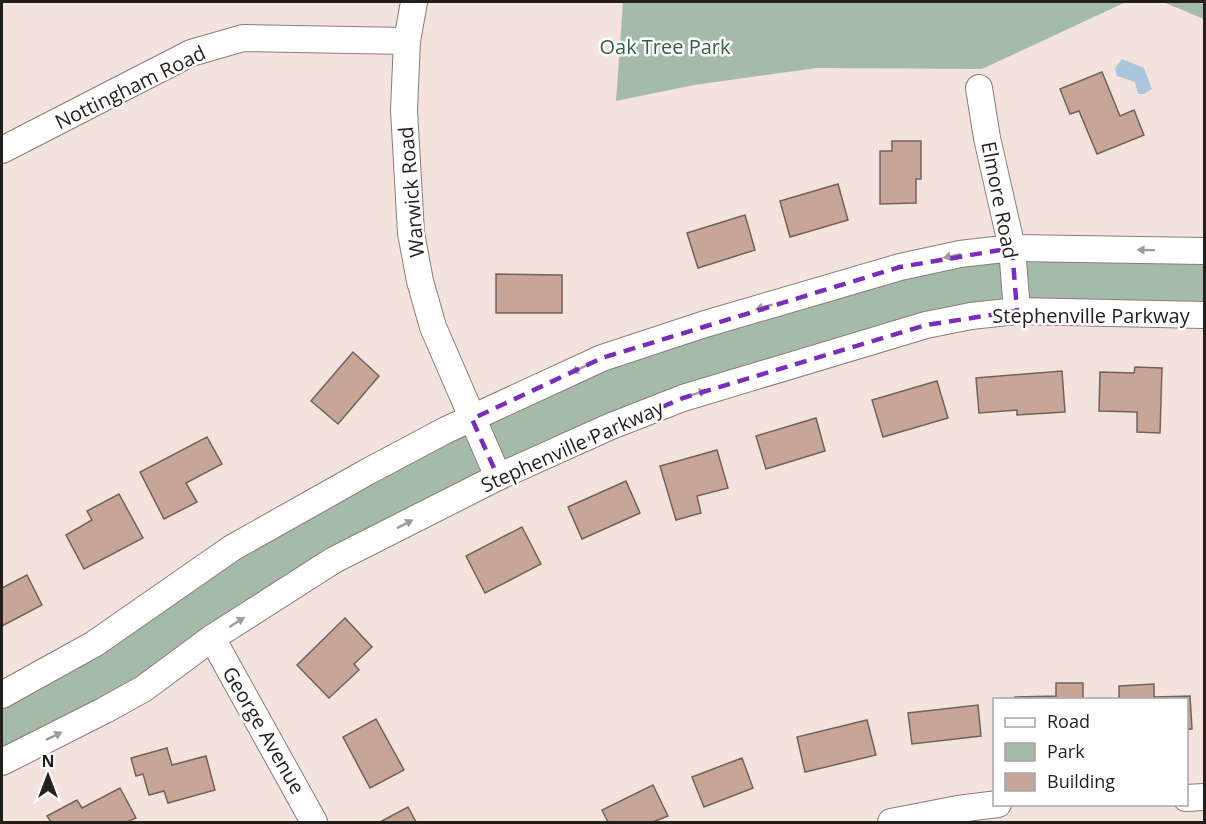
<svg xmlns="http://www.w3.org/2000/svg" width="1206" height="824" viewBox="0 0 1206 824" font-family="'Open Sans',sans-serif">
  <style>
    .green { fill: #a5bbaa }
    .water { fill: #abc5dd }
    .building { fill: #c7a597; stroke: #71625c; stroke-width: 1.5 }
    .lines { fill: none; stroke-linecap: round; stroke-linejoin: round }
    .street-casing { stroke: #8b7c75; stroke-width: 28 }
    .street { stroke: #fff; stroke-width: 26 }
    .oneway { fill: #9d9a99 }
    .marked { fill: none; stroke: #7b2cbf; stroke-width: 4.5; stroke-dasharray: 12 8; stroke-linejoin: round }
    .labels { text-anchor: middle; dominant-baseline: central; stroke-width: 5; stroke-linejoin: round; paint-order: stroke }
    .park-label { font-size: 20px; fill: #336242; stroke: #fff }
    .street-label { font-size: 20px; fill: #251f1c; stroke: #fff }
  </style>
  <rect width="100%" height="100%" fill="#f4e3dc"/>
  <g class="green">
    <polygon points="623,2 1126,2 982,69 817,68 694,85 616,101"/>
    <polygon points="1163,2 1204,2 1204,19"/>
    <polygon points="1204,251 1204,315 926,325 498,477 2,762 2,695 158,600 602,358 900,267"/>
  </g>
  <polygon class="water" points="1122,59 1144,68 1152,89 1144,94 1138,94 1135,82 1117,76 1115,68"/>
  <g class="building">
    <polygon points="1102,72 1120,116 1134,110 1144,135 1097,154 1079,111 1070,114 1060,89"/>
    <polygon points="892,141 921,141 921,179 916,179 916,203 880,204 880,151 892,151"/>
    <polygon points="838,184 848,220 790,237 780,201"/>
    <polygon points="745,215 755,250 698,268 687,233"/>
    <polygon points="496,274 562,275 562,313 496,313"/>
    <polygon points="353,352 379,376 338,424 311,401"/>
    <polygon points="1135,367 1162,368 1160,433 1137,432 1137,412 1099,411 1100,372 1134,373"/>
    <polygon points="1062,371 1065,412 1017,415 1017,410 979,413 976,378"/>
    <polygon points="937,381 948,418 883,437 872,400"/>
    <polygon points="816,418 825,451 766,469 756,436"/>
    <polygon points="207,437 222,464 186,483 197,502 164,519 140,472"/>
    <polygon points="717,450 728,488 697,496 701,513 676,520 660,466"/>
    <polygon points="626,481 640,513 582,539 568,507"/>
    <polygon points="119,494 143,538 84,569 66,535 92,520 87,511"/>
    <polygon points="522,527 541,564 485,593 466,556"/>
    <polygon points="27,575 42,605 2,626 2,588"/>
    <polygon points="345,618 372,647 354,664 359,670 329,698 297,665"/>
    <polygon points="1056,683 1083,683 1083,700 1015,700 1015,697 1056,696"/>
    <polygon points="1154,684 1154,697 1190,696 1192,729 1186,729 1186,700 1119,700 1119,686"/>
    <polygon points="978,705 981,736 912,744 908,713"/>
    <polygon points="376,719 404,770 370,788 343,737"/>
    <polygon points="867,720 876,755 805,772 797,737"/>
    <polygon points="167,748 172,765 206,756 215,790 168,803 164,791 149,795 143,774 136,776 131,758"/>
    <polygon points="742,758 753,788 704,807 692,777"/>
    <polygon points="653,785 668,816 653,822 608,822 602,810"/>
    <polygon points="120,788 136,818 127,822 51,822 47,816 77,800 82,808"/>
    <polygon points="408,807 416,822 380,822"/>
  </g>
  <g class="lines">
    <g class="street-casing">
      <g id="street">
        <polyline points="414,2 407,41 404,110 411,233 420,281 433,327 498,477"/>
        <polyline points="979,88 987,138 1012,248 1017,311"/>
        <polyline points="2,150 191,53 243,38 407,41"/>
        <polyline points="212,638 314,822"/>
        <polyline points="2,695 94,644 232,548 367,472 446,430 602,358 705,324 900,267 960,254 1012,248 1204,251"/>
        <polyline points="2,762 105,710 143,689 212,638 334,560 498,477 609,427 683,398 926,325 971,316 1017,311 1204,315"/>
        <polyline points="1186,798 1204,797"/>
        <polyline points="891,822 958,809 998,804"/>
      </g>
    </g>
    <use href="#street" class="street"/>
  </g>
  <defs><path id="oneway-solid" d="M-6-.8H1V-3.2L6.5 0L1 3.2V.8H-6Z" transform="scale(1.5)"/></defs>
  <g class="oneway">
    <use href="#oneway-solid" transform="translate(1146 250) rotate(-179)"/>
    <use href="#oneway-solid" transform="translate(952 256) rotate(168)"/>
    <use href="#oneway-solid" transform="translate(764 307) rotate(164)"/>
    <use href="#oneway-solid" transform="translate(579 369) rotate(155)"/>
    <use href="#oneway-solid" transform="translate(698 393) rotate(-17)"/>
    <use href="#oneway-solid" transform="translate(405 524) rotate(-27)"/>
    <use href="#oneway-solid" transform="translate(237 622) rotate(-33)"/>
    <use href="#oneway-solid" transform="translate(54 736) rotate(-26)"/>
  </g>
  <path class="marked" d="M1012,248L1017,311L926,325L683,398L498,477L472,419L602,358L900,267Z"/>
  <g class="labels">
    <g class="park-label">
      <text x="665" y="46">Oak Tree Park</text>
    </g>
    <g class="street-label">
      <text transform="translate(130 87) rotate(-26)">Nottingham Road</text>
      <text transform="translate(411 192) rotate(-95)">Warwick Road</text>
      <text transform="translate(1000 200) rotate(79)">Elmore Road</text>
      <text x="1091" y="315">Stephenville Parkway</text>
      <text transform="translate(572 446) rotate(-24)">Stephenville Parkway</text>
      <text transform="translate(264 730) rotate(60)">George Avenue</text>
    </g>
  </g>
  <rect width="1206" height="824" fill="none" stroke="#251f1c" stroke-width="6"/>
  <rect x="993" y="698" width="195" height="108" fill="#ffffff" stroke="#a8a5a4" stroke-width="1.5"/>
  <rect x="1005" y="718" width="30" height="9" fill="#ffffff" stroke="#a8a5a4" stroke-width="1.5"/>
  <text x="1047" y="728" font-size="18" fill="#251f1c">Road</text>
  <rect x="1005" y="743" width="30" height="18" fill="#a5bbaa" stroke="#a8a5a4" stroke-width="1.5"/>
  <text x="1047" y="758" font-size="18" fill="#251f1c">Park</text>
  <rect x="1005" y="773" width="30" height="18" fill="#c7a597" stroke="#a8a5a4" stroke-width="1.5"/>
  <text x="1047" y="788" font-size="18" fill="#251f1c">Building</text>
  <g transform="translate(48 776)" stroke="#ffffff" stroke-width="4.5" paint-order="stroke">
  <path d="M0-4.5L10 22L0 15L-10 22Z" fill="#251f1c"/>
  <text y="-9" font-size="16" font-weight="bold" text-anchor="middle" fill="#251f1c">N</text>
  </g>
</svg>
